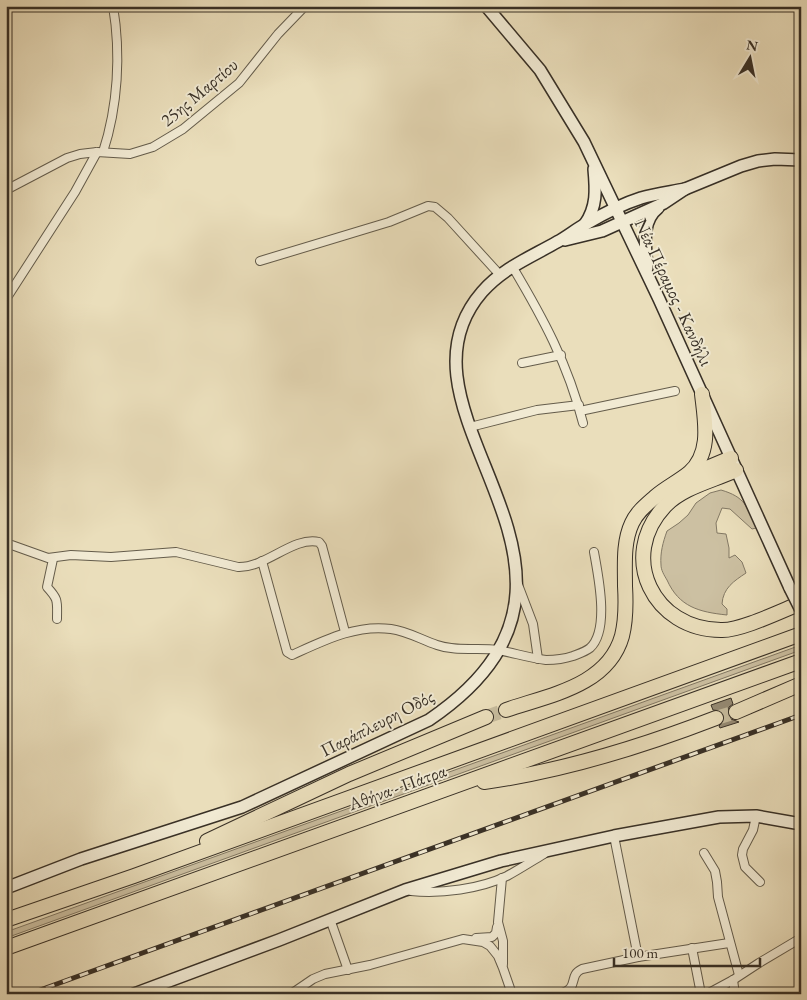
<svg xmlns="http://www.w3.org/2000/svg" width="807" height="1000" viewBox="0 0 807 1000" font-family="'EB Garamond',serif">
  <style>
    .green { fill: #ccc0a2; stroke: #827864 }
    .building { fill: #958a73; stroke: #383026 }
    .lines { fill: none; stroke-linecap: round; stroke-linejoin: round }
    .highway-tunnel { stroke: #c6bb9d; stroke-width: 14; stroke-dasharray: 14 7; stroke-linecap: butt }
    .street-casing { stroke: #645c4b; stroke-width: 10 }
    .secondary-casing { stroke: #383026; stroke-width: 14 }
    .highway-casing { stroke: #383026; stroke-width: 16 }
    .street { stroke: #f1ead3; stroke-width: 8 }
    .secondary { stroke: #f1ead3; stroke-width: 11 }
    .highway { stroke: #eadebb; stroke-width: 14 }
    .rail-casing { stroke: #383026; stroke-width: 5 }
    .rail { stroke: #f1ead3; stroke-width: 3; stroke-dasharray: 9; stroke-linecap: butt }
    .secondary-bridge-casing { stroke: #383026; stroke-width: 14; stroke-linecap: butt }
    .secondary-bridge { stroke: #f1ead3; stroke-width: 11 }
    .labels { text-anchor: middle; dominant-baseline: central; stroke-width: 4; stroke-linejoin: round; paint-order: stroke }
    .street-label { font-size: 18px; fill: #383026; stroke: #f1ead3 }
  </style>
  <rect width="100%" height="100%" fill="#eadebb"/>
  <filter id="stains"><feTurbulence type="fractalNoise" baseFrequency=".004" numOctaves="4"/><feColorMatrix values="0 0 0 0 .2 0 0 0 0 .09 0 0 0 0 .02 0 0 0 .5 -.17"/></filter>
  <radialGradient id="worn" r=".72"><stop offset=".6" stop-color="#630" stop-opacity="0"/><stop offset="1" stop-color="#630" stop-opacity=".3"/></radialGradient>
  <g class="green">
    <path d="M721,490C745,497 747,506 756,528L752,529L730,509L722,508L716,523L717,533L726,534L729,548V558L735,555L742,562L746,573C734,581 723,588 722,604L727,609V615C699,612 679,607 667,580C664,575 661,570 661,565C660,553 663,542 667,531L679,523L688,515L696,503L710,493Z"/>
    <polygon points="801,645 801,650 6,938 6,932"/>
  </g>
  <polygon class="building" points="731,698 733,704 729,707 728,715 731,719 739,722 720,728 719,726 724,720 724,715 721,711 713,710 711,705"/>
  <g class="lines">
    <g class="highway-tunnel">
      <polyline points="486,717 506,710"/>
      <polyline points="716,718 736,712"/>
    </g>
    <g class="street-casing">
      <g id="street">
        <path d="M103,152C118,106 121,54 113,6"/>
        <polyline points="6,190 67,158 80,154 97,152 130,154 153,147 183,129 239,83 278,34 305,6"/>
        <polyline points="260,261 389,222 428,206 435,207 448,218 500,275"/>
        <path d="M512,266C543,318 568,364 583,423"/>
        <polyline points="6,299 75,192 97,152"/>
        <polyline points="522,363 561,355"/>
        <polyline points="580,411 675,391"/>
        <polyline points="470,427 537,410 579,405"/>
        <path d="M6,543L48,558L71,555L111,557L176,552L238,567C266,568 293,536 319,542L322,546L345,632"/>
        <path d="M53,559L47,587C59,600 57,601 57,619"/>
        <path d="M262,561L287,652L292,655C323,641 356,624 391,629C407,631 422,640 437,645C456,652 478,647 498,650C514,653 530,658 546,660C555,660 564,659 573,656C578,654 585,652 590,648C610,630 598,575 594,552"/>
        <polyline points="517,582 533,624 538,659"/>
        <polyline points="756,816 753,830 743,849 742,855 745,867 760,882"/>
        <polyline points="614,836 638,957"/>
        <polyline points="704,853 715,871 717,882 718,897 739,975"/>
        <polyline points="502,878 498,922 503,941 503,964"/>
        <path d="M411,891C441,894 480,889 507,876C520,869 532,861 544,854"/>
        <polyline points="330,919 348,970"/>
        <polyline points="476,938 492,937 496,933 497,927"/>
        <polyline points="692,948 701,994"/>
        <polyline points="733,980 735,994"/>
        <polyline points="291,994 313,979 325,974 370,965 463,939 483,942 490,946 498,956 503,968 512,994"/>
        <path d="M559,994C581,988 567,976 582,969L638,957L729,943"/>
        <polyline points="707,994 733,980 759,963 801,938"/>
      </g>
    </g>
    <g class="secondary-casing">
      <g id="secondary">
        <polyline points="486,6 540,70 584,142 659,299 790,588"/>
        <path d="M585,224C597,207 596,190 594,169"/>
        <polyline points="565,240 602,231 664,203 685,189 741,166 758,161 775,159 801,160"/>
        <path d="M647,268C646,248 640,222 658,208"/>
        <path d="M6,888L81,859L242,807L429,720C647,572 375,416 482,292C503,268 531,257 557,242C567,237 576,229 586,224C603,214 622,204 641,198C655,194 670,192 685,189"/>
        <polyline points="134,994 279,940 405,890 501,861 614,836 719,817 756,816 801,824"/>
      </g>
    </g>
    <g class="highway-casing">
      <g id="highway">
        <path d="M736,470C713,481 683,487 665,506C617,557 654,630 721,630C740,631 781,611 801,603"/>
        <polyline points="688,476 731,458"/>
        <path d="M506,710C549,695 608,686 622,636C626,620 626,603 625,586C625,565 623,542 632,523C637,512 646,505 655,497C665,488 678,482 689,473C712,453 705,421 702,394"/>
        <polyline points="736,712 801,684"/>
        <path d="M484,782C564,771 641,747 716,718"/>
        <polyline points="207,841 349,774 486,717"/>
        <polyline points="6,920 134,876 801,634"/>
        <polyline points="6,948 801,661"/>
      </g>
    </g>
    <use href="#street" class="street"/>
    <use href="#secondary" class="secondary"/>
    <use href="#highway" class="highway"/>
    <g class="rail-casing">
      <polyline id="rail" points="29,994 801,715"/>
    </g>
    <use href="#rail" class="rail"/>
    <g class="secondary-bridge-casing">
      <polyline id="secondary-bridge" points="790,588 801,610"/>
    </g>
    <use href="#secondary-bridge" class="secondary-bridge"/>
  </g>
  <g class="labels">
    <g class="street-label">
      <text transform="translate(199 92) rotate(-40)">25ης Μαρτίου</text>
      <text transform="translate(674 292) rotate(65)">Νέα Πέραμος - Κανδήλι</text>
      <text transform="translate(377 723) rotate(-27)">Παράπλευρη Οδός</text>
      <text transform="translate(397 787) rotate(-20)">Αθήνα - Πάτρα</text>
    </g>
  </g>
  <rect width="807" height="1000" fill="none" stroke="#eadebb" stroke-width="25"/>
  <rect x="8" y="8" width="792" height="985" fill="none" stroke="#383026" stroke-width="2.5"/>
  <rect x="12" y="12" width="782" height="975" fill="none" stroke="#383026"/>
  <g transform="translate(750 58) rotate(10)" stroke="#f1ead3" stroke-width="4" paint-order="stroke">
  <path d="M0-4L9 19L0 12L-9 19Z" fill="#383026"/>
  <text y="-8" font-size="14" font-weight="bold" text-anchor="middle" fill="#383026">N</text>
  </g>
  <path d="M614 958v8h146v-8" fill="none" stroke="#383026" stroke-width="2.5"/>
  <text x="622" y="958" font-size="15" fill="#383026" stroke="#f1ead3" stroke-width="4" paint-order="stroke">100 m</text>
  <rect width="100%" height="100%" filter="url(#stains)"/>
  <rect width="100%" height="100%" fill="url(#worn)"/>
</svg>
